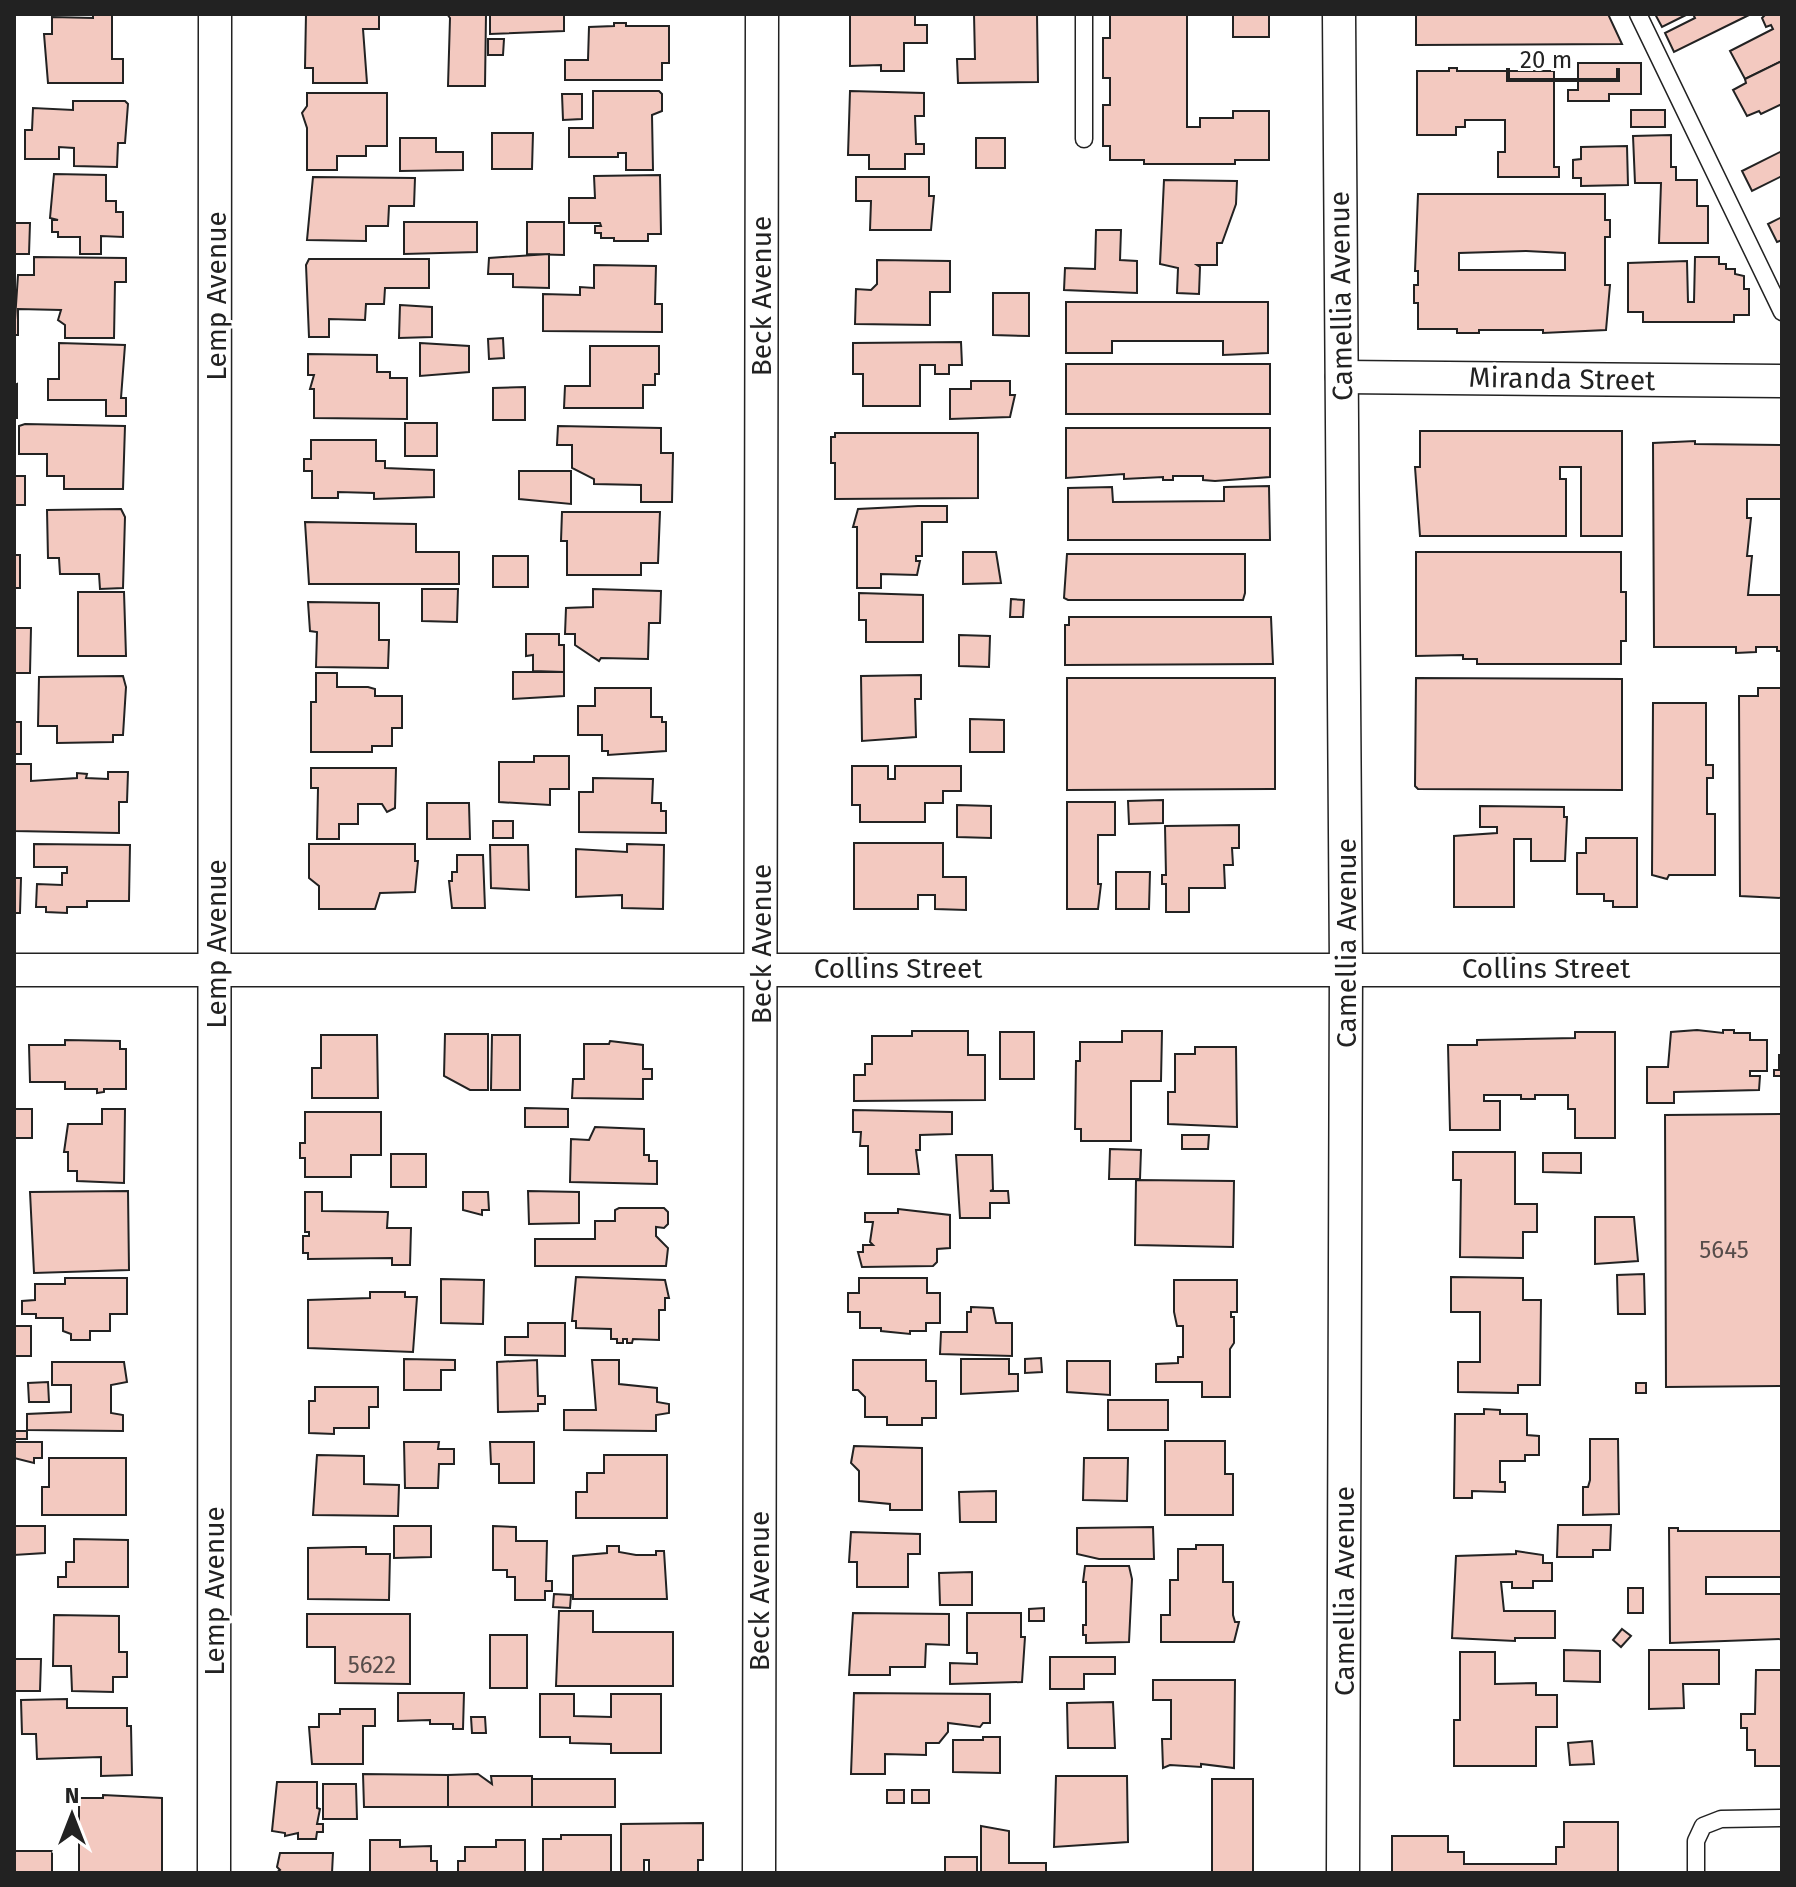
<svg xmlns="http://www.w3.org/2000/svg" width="1796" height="1887" viewBox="0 0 1796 1887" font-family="'Fira Sans',sans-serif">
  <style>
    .building { fill: #f3c9c0; stroke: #222; stroke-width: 2; fill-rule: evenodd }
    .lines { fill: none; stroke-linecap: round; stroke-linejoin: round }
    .lane-casing { stroke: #222; stroke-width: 19 }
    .street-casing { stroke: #222; stroke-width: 35 }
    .lane { stroke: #fff; stroke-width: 16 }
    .street { stroke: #fff; stroke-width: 32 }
    .labels { text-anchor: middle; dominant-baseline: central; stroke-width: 6; stroke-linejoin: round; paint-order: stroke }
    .number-label { font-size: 24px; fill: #564c4a }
    .street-label { font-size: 28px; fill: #222; stroke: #fff }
  </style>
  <rect width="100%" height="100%" fill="#fff"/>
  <g class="building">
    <polygon points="93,14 112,14 112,59 123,59 123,83 48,83 44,34 52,34 52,17 93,18"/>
    <polygon points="306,14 379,14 379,29 363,29 367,83 313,83 313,68 305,68"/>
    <polygon points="447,14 486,14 485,86 448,86 450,18"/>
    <polygon points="490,14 564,14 564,31 490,34"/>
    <polygon points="850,14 915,14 915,25 927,25 927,43 904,43 904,71 881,71 881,65 850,66"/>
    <polygon points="974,14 1037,14 1038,82 958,83 957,59 975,59"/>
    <polygon points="1110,14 1187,14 1187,127 1200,127 1200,118 1233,118 1233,111 1269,111 1269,160 1235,160 1235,164 1144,164 1144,160 1110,160 1110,146 1103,146 1103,105 1110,105 1110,78 1103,78 1103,38 1110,38"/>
    <rect x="1233" y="14" width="36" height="23"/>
    <polygon points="1416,14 1608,14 1622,44 1416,45"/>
    <polygon points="1655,14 1688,14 1662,27"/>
    <polygon points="1693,14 1751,14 1674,52 1665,33 1695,18"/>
    <polygon points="1766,14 1782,14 1782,61 1745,79 1730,51 1773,29 1771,25 1766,27 1762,18"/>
    <polygon points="614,23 626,23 626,26 669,26 669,63 662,63 662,80 565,80 565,60 588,60 589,27 614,26"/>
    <polygon points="488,39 504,39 503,55 488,55"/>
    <polygon points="1782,61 1782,104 1761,114 1759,111 1747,116 1733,90 1746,83 1745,79"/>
    <polygon points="1578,63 1641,63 1641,94 1609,94 1609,101 1568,101 1568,90 1578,90"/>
    <polygon points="1449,68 1457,68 1457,71 1554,71 1554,167 1559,167 1559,177 1498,177 1498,152 1505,152 1505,120 1465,120 1465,127 1456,127 1456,135 1417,135 1417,71 1449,71"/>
    <polygon points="593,91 659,91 662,94 662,111 652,115 653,170 626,170 626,153 618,153 618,157 569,157 569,128 593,128"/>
    <polygon points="850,91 924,93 924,116 915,116 916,144 924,144 924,154 905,154 905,169 869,169 869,155 848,155"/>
    <polygon points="307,93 387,93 387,146 366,146 366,156 337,156 337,170 307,170 307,128 302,113 307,106"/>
    <polygon points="562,94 582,94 582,119 563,120"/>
    <polygon points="73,101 125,101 128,104 125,143 118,143 117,167 74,166 74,148 59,147 59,159 25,159 25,130 32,130 33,108 73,110"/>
    <rect x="1631" y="110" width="34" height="17"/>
    <polygon points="492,133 533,133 532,169 492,169"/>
    <polygon points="1671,135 1671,167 1676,167 1676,180 1697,180 1697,206 1708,206 1708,243 1659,243 1661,183 1635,183 1633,136"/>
    <polygon points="400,138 436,138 436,152 463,152 463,170 400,171"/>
    <rect x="976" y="138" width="29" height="30"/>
    <polygon points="1627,146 1628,185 1581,186 1581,178 1573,178 1573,160 1581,159 1581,147"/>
    <polygon points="1782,151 1782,176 1752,191 1742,171"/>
    <polygon points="54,174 106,175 106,201 116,201 116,212 123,212 123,237 101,236 101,254 80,254 80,237 58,237 58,232 52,232 52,220 58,220 50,218"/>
    <polygon points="660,175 661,234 648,234 648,241 614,241 614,238 601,238 601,233 595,233 595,226 601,226 600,223 569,223 569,198 595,198 594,176"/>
    <polygon points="313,177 415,178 414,206 389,206 388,226 366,226 366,241 307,240"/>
    <polygon points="856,177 929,177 929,196 934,196 931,230 870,230 871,201 856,201"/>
    <polygon points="1164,180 1237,181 1236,204 1222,243 1217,243 1217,265 1197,265 1200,267 1199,294 1177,293 1178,268 1160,264"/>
    <path d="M1418,194H1605V220H1610V237H1605V285H1610L1606,330L1543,333V330H1479V333H1457V329H1418V303H1414V285H1418V271H1415ZM1526,251L1565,253V270H1459V253Z"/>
    <polygon points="1782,217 1782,240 1777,242 1768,224"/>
    <polygon points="404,222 477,222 477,252 404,254"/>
    <polygon points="527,222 564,222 564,255 527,254"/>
    <polygon points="14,223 30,223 29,254 14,254"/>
    <polygon points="1096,230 1121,230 1120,260 1137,261 1137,293 1064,290 1065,268 1095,269"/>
    <polygon points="549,254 549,288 513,287 513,274 488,274 489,258"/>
    <polygon points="34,257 126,258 126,282 115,282 114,338 65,338 65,325 58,320 61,310 18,309 18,335 14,335 18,275 34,275"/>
    <polygon points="1695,257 1719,257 1719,264 1726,264 1726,269 1735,269 1735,274 1744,276 1744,289 1749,289 1749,315 1734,315 1734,322 1643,322 1643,312 1628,312 1628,263 1687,261 1688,302 1694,302"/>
    <polygon points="309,259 429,259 429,288 385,288 384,304 366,304 365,320 329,319 329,337 309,337 306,265"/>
    <polygon points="877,260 950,261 950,292 930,292 930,325 855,324 856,289 871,290 877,284"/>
    <polygon points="594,265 656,266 655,304 662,304 662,332 543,331 543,294 580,295 580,287 594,288"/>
    <polygon points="993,293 1029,293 1029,336 993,335"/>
    <polygon points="1066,302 1268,302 1268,353 1223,355 1223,341 1112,341 1112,353 1066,353"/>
    <polygon points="400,305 432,307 432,337 399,338"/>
    <polygon points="503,338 504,358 489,359 488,339"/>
    <polygon points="961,342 962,365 949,365 949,374 935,374 935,365 920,365 920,406 863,406 863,374 853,374 853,343"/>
    <polygon points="59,343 125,345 121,398 126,398 126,416 106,416 106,400 48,400 48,379 59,379"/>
    <polygon points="420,343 469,346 469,372 420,376"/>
    <polygon points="590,346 659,346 659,374 655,374 655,385 643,385 643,408 564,408 565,386 590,386"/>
    <polygon points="308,354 377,355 377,372 390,372 390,378 407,378 407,419 314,418 314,389 310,389 314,375 308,375"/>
    <rect x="1066" y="364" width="204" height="50"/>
    <polygon points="971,381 1010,381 1010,395 1015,395 1010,417 950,419 950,389 971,389"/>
    <polygon points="17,384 17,418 14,418 14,385"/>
    <polygon points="525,387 525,420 493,420 493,388"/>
    <rect x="405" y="423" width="32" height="33"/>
    <polygon points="25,424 125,426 123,489 64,489 64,476 47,476 47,454 19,454 19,426"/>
    <polygon points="558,426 661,428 661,453 673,453 672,502 641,502 641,485 594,484 594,479 572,468 572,445 557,445"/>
    <polygon points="1066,428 1270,428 1270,477 1215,481 1203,480 1203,476 1173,476 1173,480 1163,480 1163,477 1124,479 1124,474 1066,478"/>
    <polygon points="1420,431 1622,431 1622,536 1581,536 1581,467 1560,467 1560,479 1566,479 1566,536 1420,536 1415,467 1420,467"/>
    <polygon points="835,433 978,433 978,498 835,499 835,463 831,463 831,437 835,437"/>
    <polygon points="311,440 376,440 376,461 385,461 385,468 434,470 434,497 374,499 374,493 338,492 338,498 312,498 312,471 304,471 304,459 311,459"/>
    <polygon points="1695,441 1695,444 1782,445 1782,499 1747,499 1747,518 1751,518 1747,556 1752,556 1748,595 1782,595 1782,651 1777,651 1777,647 1756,647 1756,652 1736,653 1736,647 1654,647 1653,443"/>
    <polygon points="519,471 571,471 571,504 519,499"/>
    <rect x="14" y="476" width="11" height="29"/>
    <polygon points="1269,486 1270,540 1068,540 1068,488 1112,487 1113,502 1224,501 1224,487"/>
    <polygon points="918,506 947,506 947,522 922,522 922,556 916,556 916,561 920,561 917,575 881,574 881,588 857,588 857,527 853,527 858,509"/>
    <polygon points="121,509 125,517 123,588 100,589 99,574 60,574 59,558 48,558 47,510"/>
    <polygon points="562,512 660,512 658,563 641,563 641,575 567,575 567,541 561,541"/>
    <polygon points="305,522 416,524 416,552 459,552 459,584 309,584"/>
    <polygon points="963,552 996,552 1001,583 963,584"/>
    <polygon points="1416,552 1621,552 1621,592 1626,592 1626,641 1621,641 1621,664 1477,664 1477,659 1463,659 1463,655 1416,656"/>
    <polygon points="1067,554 1245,554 1245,593 1243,600 1068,600 1064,598"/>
    <rect x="14" y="555" width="6" height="33"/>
    <rect x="493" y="556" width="35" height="31"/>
    <polygon points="422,589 458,589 457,622 422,621"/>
    <polygon points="593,589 661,591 660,623 649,623 648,659 601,658 599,661 575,645 575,634 565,634 566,608 593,607"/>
    <polygon points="78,592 124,592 126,656 78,656"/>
    <polygon points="859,593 923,595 923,642 866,642 866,620 859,620"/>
    <polygon points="1011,599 1024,600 1023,617 1010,617"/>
    <polygon points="308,602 379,603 379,640 389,640 388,668 316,667 317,632 310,631"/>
    <polygon points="1069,617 1271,617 1273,664 1065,665 1065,625 1069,625"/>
    <polygon points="14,628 31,628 30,673 14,673"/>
    <polygon points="526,634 559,634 559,645 564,645 564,672 533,671 533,655 526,656"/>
    <polygon points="959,635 990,636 989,667 959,666"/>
    <polygon points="513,672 564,672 564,696 513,699"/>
    <polygon points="316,673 337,673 337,687 368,687 375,689 375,696 402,696 402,728 392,728 392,746 372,746 372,752 311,752 311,702 316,702"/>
    <polygon points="921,675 921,699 915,699 916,737 862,741 861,676"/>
    <polygon points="123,676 126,687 123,735 113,735 113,742 57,743 57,726 38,726 39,677"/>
    <polygon points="1067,678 1275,678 1275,789 1067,790"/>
    <polygon points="1416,678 1622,679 1622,790 1418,789 1415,786"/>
    <polygon points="595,688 651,688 651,717 662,717 662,722 666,722 666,751 608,755 608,751 602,751 602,735 578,735 578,706 595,706"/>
    <polygon points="1758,688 1782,688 1782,898 1740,896 1739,696 1758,696"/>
    <polygon points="1653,703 1706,703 1706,765 1713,765 1713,778 1707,778 1707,814 1715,814 1715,875 1669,875 1667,879 1652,875"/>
    <polygon points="970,719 1004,720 1004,752 970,752"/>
    <rect x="14" y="722" width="7" height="32"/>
    <polygon points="534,756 569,756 569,789 550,789 550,805 499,802 499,762 534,762"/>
    <polygon points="14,764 31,764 31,781 77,778 77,773 87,774 86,778 108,779 108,772 128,772 127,802 119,802 119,833 14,831"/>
    <polygon points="852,766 888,766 888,779 895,779 895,766 961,766 961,791 943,791 943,803 925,803 925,822 860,822 860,805 852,805"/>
    <polygon points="311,768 396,768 395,808 387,812 382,804 358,804 358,824 339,824 339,839 317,839 318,788 311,788"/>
    <polygon points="593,778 653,779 652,803 661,803 661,811 666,811 666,833 579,832 579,792 593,792"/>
    <polygon points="1163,800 1163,823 1129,824 1128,801"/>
    <polygon points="1067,802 1115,802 1115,835 1098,835 1098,884 1101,884 1098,909 1067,909"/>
    <polygon points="427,803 469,803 470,839 427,839"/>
    <polygon points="957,805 991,806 991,838 957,837"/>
    <polygon points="1480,806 1564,807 1564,817 1567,817 1565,861 1531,861 1531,839 1514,839 1514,907 1454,907 1454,836 1497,833 1497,827 1480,827"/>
    <rect x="493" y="821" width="20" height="17"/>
    <polygon points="1239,825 1239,848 1232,848 1233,865 1224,865 1225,888 1189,888 1189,912 1166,912 1166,884 1162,884 1162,875 1166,875 1165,826"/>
    <polygon points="1586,838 1637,838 1637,907 1613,907 1613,901 1604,901 1604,894 1577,894 1577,853 1586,853"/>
    <polygon points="854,843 943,843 943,877 966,877 966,910 935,909 935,895 918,895 918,909 854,909"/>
    <polygon points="34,844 130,845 129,901 87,901 87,907 67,907 67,913 46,912 46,907 36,907 37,884 62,885 62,873 67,873 67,867 34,867"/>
    <polygon points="309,844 415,844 415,861 418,861 415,892 380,893 375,909 319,909 319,886 309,878"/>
    <polygon points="627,844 664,845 663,909 622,908 622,895 576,897 576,849 627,852"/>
    <polygon points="490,845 528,845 529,890 491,888"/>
    <polygon points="457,855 483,855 485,908 452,908 449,881 452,881 452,872 457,872"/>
    <polygon points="1116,872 1150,872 1149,909 1116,909"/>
    <polygon points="14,878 21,878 20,913 14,913"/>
    <polygon points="1697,1030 1723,1033 1723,1030 1734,1030 1734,1033 1750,1033 1750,1040 1767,1040 1767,1071 1750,1071 1750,1076 1760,1076 1759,1090 1674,1092 1674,1103 1647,1103 1647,1067 1668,1067 1671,1032"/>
    <polygon points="912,1031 968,1031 968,1055 985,1055 985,1100 854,1101 854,1075 865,1075 865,1064 872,1064 872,1036 912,1036"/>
    <polygon points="1122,1031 1162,1031 1161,1081 1131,1081 1131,1141 1081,1141 1081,1129 1075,1129 1076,1061 1080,1061 1080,1042 1122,1042"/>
    <rect x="1000" y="1032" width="34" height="47"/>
    <polygon points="1575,1032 1615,1032 1615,1138 1575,1138 1575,1109 1568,1109 1568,1095 1535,1095 1535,1099 1521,1099 1521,1095 1484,1095 1484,1101 1500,1101 1500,1130 1450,1130 1448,1045 1477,1045 1477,1040 1575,1038"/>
    <polygon points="445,1034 488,1034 488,1090 470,1090 444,1076"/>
    <polygon points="321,1035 377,1035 378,1098 312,1098 312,1068 321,1068"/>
    <polygon points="492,1035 520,1035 520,1090 491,1090"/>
    <polygon points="65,1040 120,1041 120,1049 126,1049 126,1089 104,1089 104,1092 97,1093 97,1089 65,1089 65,1082 30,1082 29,1045 65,1045"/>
    <polygon points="610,1041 643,1045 643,1069 652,1069 652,1079 643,1079 643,1099 572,1098 573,1079 584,1079 584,1044 609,1044"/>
    <polygon points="1195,1047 1236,1047 1237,1127 1168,1124 1168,1092 1175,1092 1175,1054 1195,1054"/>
    <polygon points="1779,1055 1782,1055 1782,1076 1774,1076 1774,1070 1779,1070"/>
    <polygon points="525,1108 568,1109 568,1127 525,1127"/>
    <rect x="14" y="1109" width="18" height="29"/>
    <polygon points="102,1109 125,1109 124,1183 77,1181 77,1171 68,1171 68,1152 64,1152 68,1124 102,1124"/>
    <polygon points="853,1110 952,1112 952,1134 920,1135 920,1150 916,1150 919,1174 868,1174 868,1146 860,1146 861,1132 853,1132"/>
    <polygon points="305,1112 381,1112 381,1155 351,1155 351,1177 305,1177 305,1158 300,1158 300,1143 305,1143"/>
    <polygon points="1782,1114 1782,1386 1666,1387 1665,1115"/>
    <polygon points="595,1127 644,1129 644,1155 649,1155 649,1161 657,1161 657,1184 570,1182 571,1139 589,1140"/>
    <polygon points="1182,1135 1209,1135 1208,1149 1182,1149"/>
    <polygon points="1110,1149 1141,1150 1140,1179 1109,1179"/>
    <polygon points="1453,1152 1515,1152 1515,1204 1537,1204 1537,1232 1523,1232 1523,1258 1460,1257 1461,1180 1453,1180"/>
    <polygon points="1543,1153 1581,1153 1581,1173 1543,1172"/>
    <rect x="391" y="1154" width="35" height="33"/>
    <polygon points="956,1155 992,1155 993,1190 990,1191 1008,1191 1009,1203 990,1203 990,1218 960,1218"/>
    <polygon points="1136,1180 1234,1181 1233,1247 1135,1245"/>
    <polygon points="128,1191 129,1270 34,1273 30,1192"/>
    <polygon points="528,1191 579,1192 579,1223 529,1224"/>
    <polygon points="305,1192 322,1192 322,1211 388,1212 387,1228 411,1228 410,1265 392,1265 392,1258 308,1259 308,1253 303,1253 303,1236 309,1236 309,1232 305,1232"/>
    <polygon points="463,1192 488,1192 489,1210 482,1210 482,1215 463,1210"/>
    <polygon points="619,1208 664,1208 668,1212 668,1224 664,1228 656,1227 656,1236 668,1248 666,1266 535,1266 535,1239 595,1239 595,1221 615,1221 615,1210"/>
    <polygon points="898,1209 950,1215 950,1248 937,1249 937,1262 933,1266 862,1267 858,1252 863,1252 863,1245 873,1245 870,1242 873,1222 865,1222 865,1213 898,1213"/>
    <polygon points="1595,1217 1634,1217 1638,1261 1595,1264"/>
    <polygon points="1644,1274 1645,1314 1618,1314 1617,1275"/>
    <polygon points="576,1277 665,1280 669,1298 665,1298 665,1310 659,1310 659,1340 633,1339 632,1343 627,1343 627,1339 623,1339 623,1343 617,1343 617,1339 611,1339 611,1329 576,1328 576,1321 572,1321"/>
    <polygon points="1451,1277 1523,1278 1523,1300 1541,1300 1540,1385 1518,1385 1518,1393 1458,1392 1458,1362 1480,1362 1480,1312 1451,1312"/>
    <polygon points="65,1278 127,1278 127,1314 110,1314 110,1331 90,1331 90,1340 71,1340 71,1334 63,1331 63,1318 36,1318 36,1314 22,1314 22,1301 35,1300 35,1284 65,1284"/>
    <polygon points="859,1278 927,1278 927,1293 940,1293 940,1323 926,1323 926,1331 910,1331 910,1334 881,1331 881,1328 860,1328 860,1312 848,1312 848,1293 859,1293"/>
    <polygon points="441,1279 484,1280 483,1324 441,1323"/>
    <polygon points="1174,1280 1237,1280 1237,1312 1231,1312 1231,1317 1234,1317 1234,1343 1230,1349 1230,1397 1202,1397 1202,1382 1156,1382 1156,1364 1178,1363 1178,1357 1183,1357 1183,1326 1177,1326 1174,1312"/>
    <polygon points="370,1292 405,1292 405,1297 417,1297 413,1352 308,1348 308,1300 370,1298"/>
    <polygon points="971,1307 993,1308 996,1323 1012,1323 1012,1356 940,1354 941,1332 967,1332 967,1312 971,1312"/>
    <polygon points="528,1323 565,1323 565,1356 505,1355 505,1337 528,1337"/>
    <rect x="14" y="1326" width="17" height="30"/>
    <polygon points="1041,1358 1042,1372 1025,1373 1025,1359"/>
    <polygon points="404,1359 455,1360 455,1370 441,1370 441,1390 404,1390"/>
    <polygon points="961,1359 1009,1359 1009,1374 1018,1374 1018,1391 961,1394"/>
    <polygon points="537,1360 538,1396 545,1396 545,1404 538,1404 538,1411 498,1412 497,1362"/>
    <polygon points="592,1360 619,1360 619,1384 657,1388 657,1402 669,1404 669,1413 656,1415 656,1431 564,1430 564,1410 596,1410"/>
    <polygon points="853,1360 926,1360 926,1381 936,1381 936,1418 922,1418 922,1425 887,1425 887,1417 865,1417 865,1397 858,1390 853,1390"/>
    <polygon points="1067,1361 1110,1361 1110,1395 1067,1392"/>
    <polygon points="52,1362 124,1362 127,1382 111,1385 111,1413 123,1415 123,1431 27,1430 27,1414 71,1412 71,1385 52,1385"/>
    <polygon points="48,1382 49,1402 29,1402 28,1383"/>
    <rect x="1636" y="1383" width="10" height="10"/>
    <polygon points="315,1387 378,1387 378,1407 369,1407 369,1428 334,1428 334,1434 309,1433 309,1401 315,1401"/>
    <rect x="1108" y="1400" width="60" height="30"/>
    <polygon points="1484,1409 1500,1410 1500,1414 1527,1414 1527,1435 1539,1436 1539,1455 1525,1455 1525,1461 1500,1461 1500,1482 1505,1482 1505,1492 1472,1491 1472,1498 1454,1498 1455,1414 1484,1414"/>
    <rect x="14" y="1431" width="13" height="8"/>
    <polygon points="1590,1439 1618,1439 1619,1514 1583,1515 1583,1487 1588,1487 1590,1480"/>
    <polygon points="1165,1441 1225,1441 1225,1474 1233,1474 1233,1515 1165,1515"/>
    <polygon points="14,1442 42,1442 42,1458 34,1458 34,1463 14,1458"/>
    <polygon points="404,1442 439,1442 438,1449 454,1449 454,1464 439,1464 438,1488 405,1488"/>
    <polygon points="490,1442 534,1442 534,1483 499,1483 499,1464 491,1464"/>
    <polygon points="854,1446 922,1448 922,1510 890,1510 890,1504 859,1501 859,1471 851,1463"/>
    <polygon points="317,1455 364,1456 364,1484 399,1485 398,1516 313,1515"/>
    <polygon points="604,1455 667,1455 667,1518 576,1518 576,1492 587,1492 587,1473 604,1473"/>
    <polygon points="49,1458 126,1458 126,1515 42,1515 42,1487 49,1487"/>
    <polygon points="1084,1458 1128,1458 1127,1501 1083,1500"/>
    <polygon points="996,1491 996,1522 960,1522 959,1492"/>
    <polygon points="1558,1525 1611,1525 1610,1550 1593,1550 1593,1557 1557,1557"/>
    <polygon points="14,1526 45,1526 45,1553 14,1555"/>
    <polygon points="394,1526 431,1526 431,1557 394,1558"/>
    <polygon points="493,1526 516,1527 516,1541 547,1541 546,1581 552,1581 552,1591 545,1591 545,1600 515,1600 515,1577 507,1577 507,1570 493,1570"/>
    <polygon points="1153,1527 1154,1559 1099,1559 1077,1554 1077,1528"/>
    <polygon points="1669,1528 1678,1528 1678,1531 1782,1531 1782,1577 1706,1577 1706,1594 1782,1594 1782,1639 1670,1643"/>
    <polygon points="851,1532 920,1534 920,1554 908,1554 908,1587 857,1587 857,1562 849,1562"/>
    <polygon points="74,1539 128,1540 128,1587 58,1587 58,1577 66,1577 66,1562 74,1562"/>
    <polygon points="1196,1545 1223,1545 1223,1582 1233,1582 1233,1615 1235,1622 1239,1622 1234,1642 1161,1642 1161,1615 1170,1615 1170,1580 1178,1580 1178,1549 1196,1549"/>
    <polygon points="607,1546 619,1546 619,1552 636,1555 656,1555 656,1551 664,1551 667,1599 573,1599 573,1556 607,1553"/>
    <polygon points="353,1547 366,1547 366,1554 390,1554 389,1600 308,1599 308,1548"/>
    <polygon points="1516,1551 1543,1555 1543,1563 1552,1563 1552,1581 1533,1581 1533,1588 1512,1588 1512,1582 1501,1582 1504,1611 1555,1611 1555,1638 1515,1638 1515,1641 1452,1638 1456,1556 1516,1554"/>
    <polygon points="1085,1566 1129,1566 1132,1579 1129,1642 1086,1643 1086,1635 1083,1635 1083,1625 1086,1625 1086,1582 1083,1582"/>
    <polygon points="972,1572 972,1605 940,1605 939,1573"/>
    <rect x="1628" y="1588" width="15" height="25"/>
    <polygon points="554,1594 571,1595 570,1608 553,1607"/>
    <polygon points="1044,1608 1044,1621 1029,1621 1029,1609"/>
    <polygon points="559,1611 593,1611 593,1632 673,1632 673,1686 556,1686"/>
    <polygon points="853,1613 949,1614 949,1645 926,1644 925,1667 890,1667 890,1675 849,1675"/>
    <polygon points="967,1613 1021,1613 1021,1637 1025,1637 1022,1682 950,1684 950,1663 977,1664 977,1653 967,1653"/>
    <polygon points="307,1614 410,1614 410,1684 335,1683 335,1647 307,1647"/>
    <polygon points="54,1615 119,1616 119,1652 127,1652 127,1677 113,1677 113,1692 72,1691 71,1666 53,1666"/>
    <polygon points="1622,1629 1631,1636 1621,1647 1613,1640"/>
    <rect x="490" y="1635" width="37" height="53"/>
    <polygon points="1564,1650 1600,1651 1600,1682 1564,1681"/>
    <polygon points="1649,1650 1719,1650 1719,1684 1683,1684 1684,1708 1649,1709"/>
    <polygon points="1460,1652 1495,1652 1495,1684 1536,1683 1536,1695 1557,1695 1557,1727 1536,1727 1536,1766 1454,1766 1454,1720 1460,1720"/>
    <polygon points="1050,1657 1115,1657 1115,1674 1084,1674 1084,1689 1050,1689"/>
    <polygon points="14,1659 41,1659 40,1691 14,1691"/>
    <polygon points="1756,1670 1782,1670 1782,1766 1755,1766 1755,1750 1747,1750 1747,1728 1741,1728 1741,1714 1755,1714"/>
    <polygon points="1153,1680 1235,1680 1234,1768 1201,1764 1201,1767 1170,1765 1163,1768 1162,1739 1171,1739 1171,1700 1153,1700"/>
    <polygon points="398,1693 464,1693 463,1729 453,1729 453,1724 430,1724 430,1720 398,1721"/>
    <polygon points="854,1693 990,1694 990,1723 983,1723 980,1727 948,1723 948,1732 939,1743 926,1743 926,1755 885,1754 885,1774 851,1774"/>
    <polygon points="540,1694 574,1694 574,1716 611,1717 611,1694 661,1694 661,1753 611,1753 611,1744 570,1743 570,1737 540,1737"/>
    <polygon points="67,1699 67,1708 127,1708 127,1726 131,1726 132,1775 101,1776 101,1757 37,1759 36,1734 22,1734 21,1700"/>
    <polygon points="1113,1702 1115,1748 1068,1748 1067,1703"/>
    <polygon points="340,1709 375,1709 375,1726 363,1726 363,1764 312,1764 309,1727 319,1727 319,1714 340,1714"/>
    <polygon points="471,1717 485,1717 486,1733 472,1733"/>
    <polygon points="983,1737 1000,1737 1000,1773 953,1772 953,1740 983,1740"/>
    <polygon points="1592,1741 1594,1764 1570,1765 1568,1743"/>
    <polygon points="363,1774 448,1775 448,1807 364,1807"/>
    <polygon points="478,1774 492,1784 491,1776 532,1776 532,1807 448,1807 448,1775"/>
    <polygon points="1056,1776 1127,1776 1128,1842 1054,1847"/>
    <rect x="532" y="1779" width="83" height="28"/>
    <rect x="1212" y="1779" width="41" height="94"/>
    <polygon points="277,1782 317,1782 317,1808 320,1809 317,1824 323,1824 323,1832 317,1832 316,1839 298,1839 298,1833 285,1836 285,1833 272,1831"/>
    <polygon points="323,1784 356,1784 357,1819 323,1819"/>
    <rect x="887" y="1790" width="17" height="13"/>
    <rect x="912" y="1790" width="17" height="13"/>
    <polygon points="103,1795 162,1798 162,1873 79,1873 79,1798 103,1798"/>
    <polygon points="1564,1822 1618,1822 1618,1873 1392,1873 1392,1836 1448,1836 1448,1852 1464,1852 1464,1864 1556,1864 1556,1847 1564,1847"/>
    <polygon points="703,1823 703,1860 698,1860 698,1873 649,1873 649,1860 644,1860 644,1872 621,1872 621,1824"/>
    <polygon points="981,1826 1009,1831 1009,1863 1046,1863 1046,1873 981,1873"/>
    <polygon points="561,1835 611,1835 611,1873 543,1873 543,1839 561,1839"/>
    <polygon points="370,1840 400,1840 400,1847 431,1846 431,1861 437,1861 437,1873 370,1873"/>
    <polygon points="496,1840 525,1840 525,1873 458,1873 458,1861 465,1861 465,1847 496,1847"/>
    <rect x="14" y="1851" width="38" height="22"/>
    <polygon points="280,1853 333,1853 332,1873 276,1873 280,1870 277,1867"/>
    <rect x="945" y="1857" width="32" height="16"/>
  </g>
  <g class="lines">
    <g class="lane-casing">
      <g id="lane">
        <polyline points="1084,14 1084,139"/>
        <polyline points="1638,14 1782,312"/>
        <polyline points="1696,1873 1696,1841 1703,1826 1721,1819 1782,1818"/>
      </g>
    </g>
    <g class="street-casing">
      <g id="street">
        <polyline points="1339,14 1346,967 1343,1873"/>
        <polyline points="1342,377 1782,381"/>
        <polyline points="14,970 1782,970"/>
        <polyline points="214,1873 215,14"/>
        <polyline points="759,1873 762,14"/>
      </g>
    </g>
    <use href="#lane" class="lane"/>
    <use href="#street" class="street"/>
  </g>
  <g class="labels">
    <g class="number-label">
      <text x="1724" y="1250">5645</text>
      <text x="372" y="1665">5622</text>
    </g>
    <g class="street-label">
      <text transform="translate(216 296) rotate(-90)">Lemp Avenue</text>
      <text transform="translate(761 296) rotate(-90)">Beck Avenue</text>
      <text transform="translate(1341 296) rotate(-91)">Camellia Avenue</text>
      <text transform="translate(1562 379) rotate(1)">Miranda Street</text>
      <text transform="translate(1346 943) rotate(-90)">Camellia Avenue</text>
      <text transform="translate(216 944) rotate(-90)">Lemp Avenue</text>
      <text transform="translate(761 944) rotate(-90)">Beck Avenue</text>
      <text x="898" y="968">Collins Street</text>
      <text x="1546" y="968">Collins Street</text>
      <text transform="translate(214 1591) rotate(-90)">Lemp Avenue</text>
      <text transform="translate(759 1591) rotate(-90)">Beck Avenue</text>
      <text transform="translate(1344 1591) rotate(-90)">Camellia Avenue</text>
    </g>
  </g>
  <rect width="1796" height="1887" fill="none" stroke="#222222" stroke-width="32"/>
  <g transform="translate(72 1815)" stroke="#ffffff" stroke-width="6" paint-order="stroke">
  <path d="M0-6L14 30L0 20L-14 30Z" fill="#222222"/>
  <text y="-12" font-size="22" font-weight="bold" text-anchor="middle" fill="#222222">N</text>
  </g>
  <path d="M1508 68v12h110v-12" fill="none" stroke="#222222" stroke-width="4"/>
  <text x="1520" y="68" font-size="24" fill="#222222" stroke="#ffffff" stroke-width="6" paint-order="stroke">20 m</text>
</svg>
